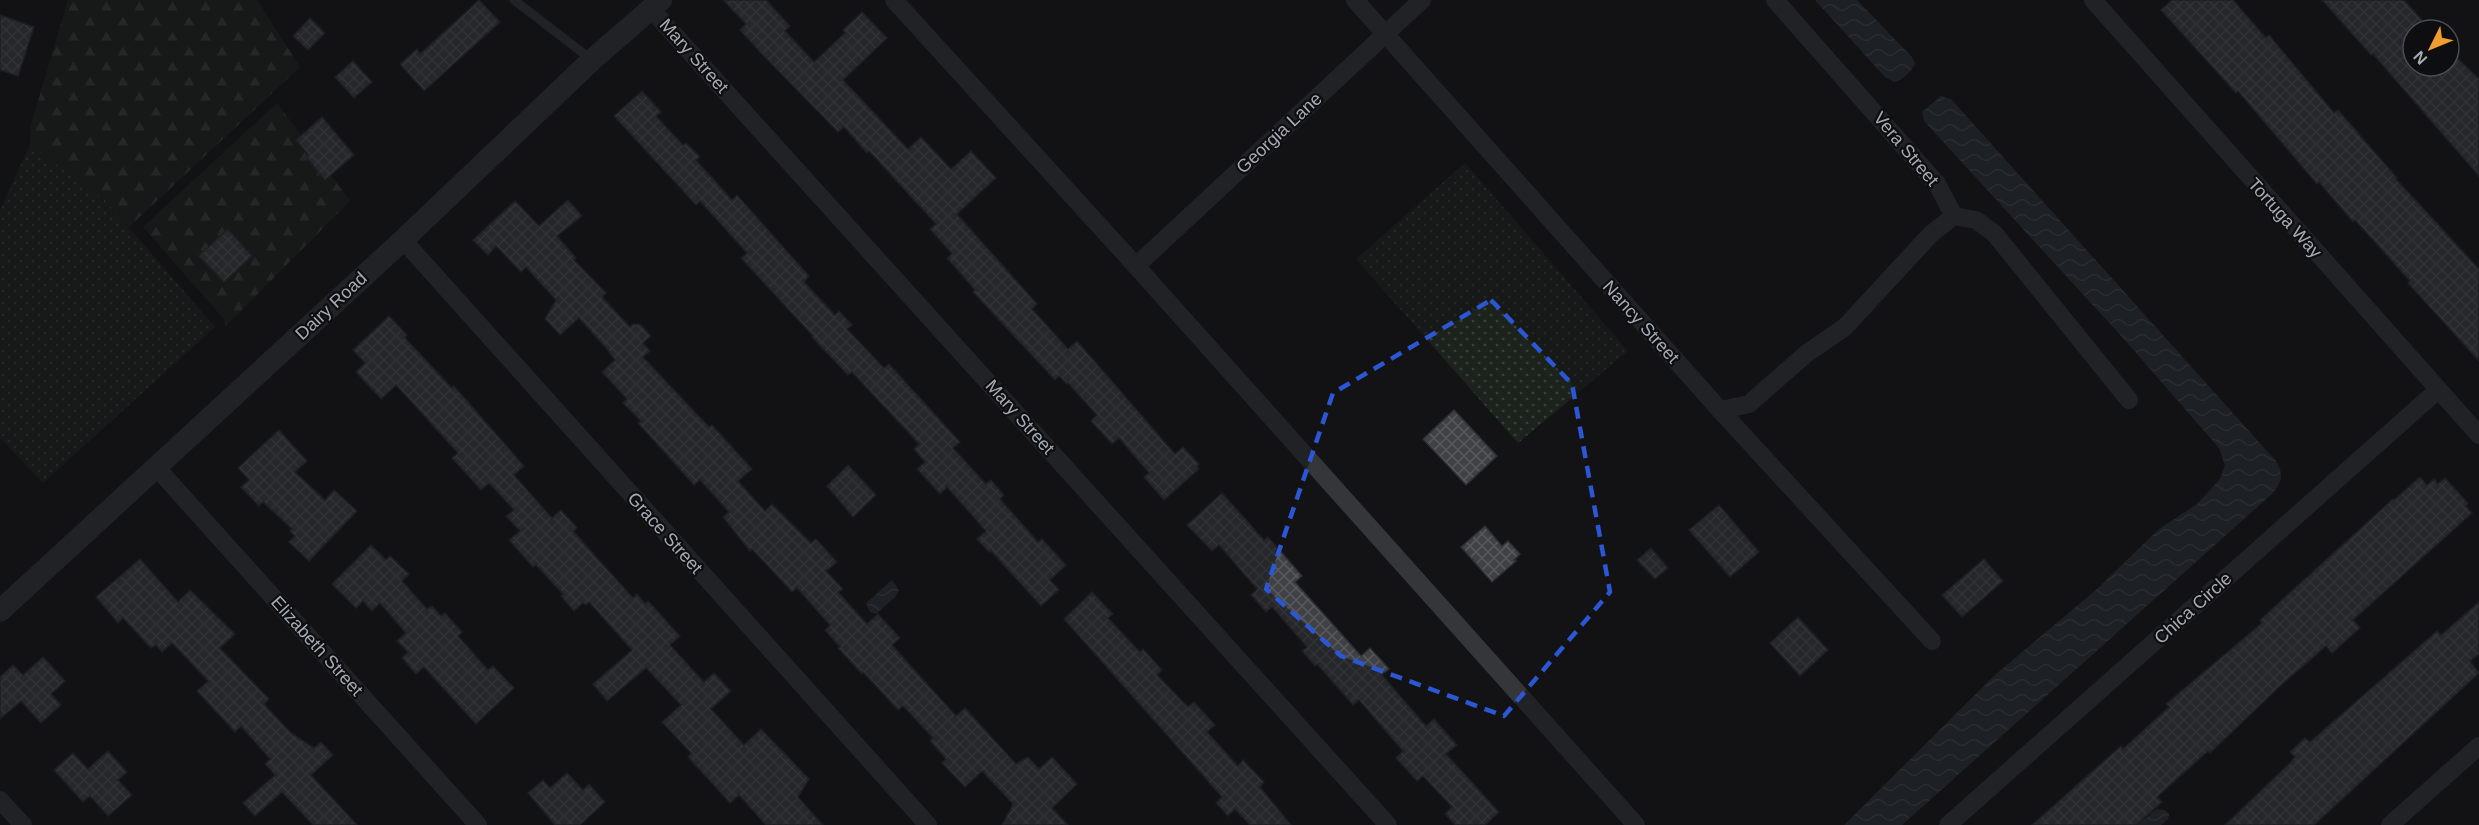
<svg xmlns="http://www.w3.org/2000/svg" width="2479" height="825" viewBox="0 0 2479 825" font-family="Arial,sans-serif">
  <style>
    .grass { fill: url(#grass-dots) }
    .forest { fill: url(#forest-firs) }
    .water { fill: url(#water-waves) }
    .building { fill: url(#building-cross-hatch); stroke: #2d2e31; stroke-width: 1.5 }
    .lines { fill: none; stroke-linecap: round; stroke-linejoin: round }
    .service { stroke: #34363a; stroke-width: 9 }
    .minor { stroke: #34363a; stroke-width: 18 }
    .tertiary { stroke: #34363a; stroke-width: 22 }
    .marked { fill: none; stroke: #2b57d4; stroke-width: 4.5; stroke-dasharray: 12 8; stroke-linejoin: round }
    .labels { text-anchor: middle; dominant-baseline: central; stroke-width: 4.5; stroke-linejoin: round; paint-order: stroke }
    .street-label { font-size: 18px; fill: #a5abb5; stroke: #0e0e10 }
  </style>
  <defs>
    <pattern id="grass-dots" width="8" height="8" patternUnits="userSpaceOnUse" patternTransform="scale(1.5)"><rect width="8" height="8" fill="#1b231c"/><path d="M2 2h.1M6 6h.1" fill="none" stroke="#39403b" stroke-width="1.8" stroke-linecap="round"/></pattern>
    <pattern id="forest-firs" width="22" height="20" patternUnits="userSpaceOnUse" patternTransform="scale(1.5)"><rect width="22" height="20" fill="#1b231c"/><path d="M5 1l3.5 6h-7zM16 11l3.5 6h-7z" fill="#39403b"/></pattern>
    <pattern id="water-waves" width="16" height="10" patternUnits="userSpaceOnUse" patternTransform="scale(1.5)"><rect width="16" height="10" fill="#2a3339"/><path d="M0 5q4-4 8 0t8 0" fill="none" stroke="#464e53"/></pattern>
    <pattern id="building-cross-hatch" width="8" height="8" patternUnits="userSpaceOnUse" patternTransform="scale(1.5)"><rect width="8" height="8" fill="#3f4145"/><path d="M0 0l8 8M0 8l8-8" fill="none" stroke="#585a5e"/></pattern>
  </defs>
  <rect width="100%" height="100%" fill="#131315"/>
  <g class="grass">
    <polygon points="30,145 104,199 215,327 43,483 0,438 0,210"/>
    <polygon points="1465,163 1628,351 1518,443 1356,259"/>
  </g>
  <g class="forest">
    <polygon points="68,0 257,0 300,67 129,227 104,199 30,145 31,125"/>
    <polygon points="277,103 350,201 226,326 224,319 143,227"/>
  </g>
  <g class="water">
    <path d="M1815,0H1857L1912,57L1915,64C1910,73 1904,79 1894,82L1885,77Z"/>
    <path d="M1941,96L1951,99L2276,461C2284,475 2282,481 2273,493L1902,825H1844L1995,675L2097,589L2159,529L2197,504L2220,479L2225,465L2219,448L2123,338L1924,121L1922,112Z"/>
    <polygon points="892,580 899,590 895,597 876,614 870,612 866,603"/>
    <polygon points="2157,809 2165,810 2169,814 2168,819 2161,825 2132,825 2141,815 2145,819"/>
  </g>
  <g class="building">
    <polygon points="479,0 500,22 424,91 400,64 417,49 420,54"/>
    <polygon points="723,0 766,0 790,26 785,31 814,62 845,33 843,30 862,12 887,38 843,80 908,149 921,137 951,169 971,151 996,178 957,214 1037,304 1032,309 1068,349 1077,341 1175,454 1183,447 1199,464 1197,466 1199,469 1164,500 1144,477 1149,473 1119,438 1112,444 1091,421 1097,415 1068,383 1067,384 1059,376 1055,380 973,292 975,290 947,258 952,254 930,229 936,224 869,151 867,153 844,127 838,132 761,53 740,30 746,24"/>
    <polygon points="2172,0 2233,0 2266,38 2269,35 2334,113 2338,110 2397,178 2396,179 2479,269 2479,361 2408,283 2410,281 2355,220 2353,222 2319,182 2317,184 2238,91 2236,93 2161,10"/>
    <polygon points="2322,0 2404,0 2431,30 2413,30 2413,66 2449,66 2449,50 2479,79 2479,176 2373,54 2371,55"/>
    <polygon points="0,15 34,27 18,76 0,70"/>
    <polygon points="310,18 325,33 308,50 293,36"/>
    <polygon points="353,61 372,82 354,98 335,77"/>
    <polygon points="642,91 661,112 656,116 683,145 686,143 700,157 696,160 732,200 737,195 809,276 804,282 835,315 839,311 852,325 847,329 884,368 889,364 960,442 953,448 986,484 991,480 1004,495 1000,499 1038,542 1042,539 1066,565 1050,580 1059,590 1041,606 991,551 989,552 977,539 986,531 947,487 940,494 917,469 925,462 914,449 919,444 852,372 848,375 812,337 813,336 741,258 747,253 700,201 696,205 614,116"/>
    <polygon points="322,117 354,155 325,180 306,157 308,154 296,140"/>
    <polygon points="568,200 582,216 557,236 576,258 574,260 606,293 602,297 630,327 633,324 640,324 651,336 643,343 650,351 643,357 709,427 712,425 752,469 738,481 765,511 772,504 811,543 816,539 837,562 826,571 843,589 838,592 867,624 878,614 900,638 892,645 956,716 965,708 1016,764 1028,757 1039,769 1052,757 1077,784 1052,808 1068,825 1002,825 1013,804 982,771 965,787 942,763 946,759 930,741 933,738 903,706 898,710 863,672 862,674 838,648 840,647 825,630 830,625 797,588 792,592 752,549 750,551 723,517 729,512 700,480 694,485 638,423 641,421 623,403 627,399 602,372 615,360 606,348 579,318 560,335 545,319 556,300 526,267 521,272 496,246 488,255 473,240 515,201 539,226"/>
    <polygon points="228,229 252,256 224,282 199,256"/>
    <polygon points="389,316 407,335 405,338 452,388 454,386 524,466 514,475 552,518 561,510 577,528 573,531 633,598 637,594 645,604 648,601 680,636 670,645 704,682 714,673 731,691 711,709 744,745 761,729 809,779 798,797 823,825 766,825 739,795 730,803 688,757 691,753 662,722 681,705 646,668 607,701 593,684 632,650 589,602 586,605 583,603 574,611 561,596 563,594 536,565 533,567 509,540 520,531 506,516 514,510 489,483 481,490 452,458 458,453 396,385 381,399 356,372 365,363 353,350"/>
    <polygon points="1454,410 1497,456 1466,485 1423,439"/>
    <polygon points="279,430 307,461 295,472 325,500 334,490 357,511 309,561 289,542 295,536 290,531 292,529 263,502 259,506 241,487 249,480 238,468"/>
    <polygon points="848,465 876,495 853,517 827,486"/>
    <polygon points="2420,477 2427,485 2434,479 2438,484 2445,478 2468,503 2466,506 2472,513 2353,620 2360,628 2332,653 2326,646 2280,686 2210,753 2208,751 2157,797 2162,802 2136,825 2032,825 2121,746 2123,749 2169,707 2166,704 2262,623 2260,620 2393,499 2394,500"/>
    <polygon points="1222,493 1264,540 1268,537 1302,576 1295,582 1361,656 1370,648 1389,669 1382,675 1426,726 1434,719 1457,745 1446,754 1499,812 1485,825 1455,825 1445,814 1452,807 1423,776 1417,781 1396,758 1403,751 1359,700 1353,705 1317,664 1315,666 1302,651 1307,647 1272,607 1266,612 1251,595 1257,589 1219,545 1212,551 1187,525"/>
    <polygon points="1719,505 1759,552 1730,577 1689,530"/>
    <polygon points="1485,526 1502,546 1508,541 1520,554 1514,560 1516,561 1492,582 1461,547"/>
    <polygon points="371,545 386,560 390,556 409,574 402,581 427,609 432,606 441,616 445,613 462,632 458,636 488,670 493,666 514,688 476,724 424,667 416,674 402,658 408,652 397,641 406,633 380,603 372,611 363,601 356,608 332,584"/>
    <polygon points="1651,548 1668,568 1655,579 1637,560"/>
    <polygon points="140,559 178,602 190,590 235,634 220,648 269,699 264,704 291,733 314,748 321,742 333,755 311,775 357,825 313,825 282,792 255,816 243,803 275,775 265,764 270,759 241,726 235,732 197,691 208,681 172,643 162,652 156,645 151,648 123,618 118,623 96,597"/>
    <polygon points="1984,559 2003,581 1962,617 1942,595"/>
    <polygon points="1092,592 1113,614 1108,618 1140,652 1143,649 1162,670 1157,675 1188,707 1194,702 1215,725 1207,732 1238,766 1243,760 1264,782 1260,787 1291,825 1250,825 1235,809 1228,816 1216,803 1222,797 1064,619"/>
    <polygon points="2479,602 2479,654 2470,661 2479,673 2314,825 2225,825 2290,763 2295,757 2290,752 2305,738 2310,742 2437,631 2441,635"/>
    <polygon points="1798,617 1828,650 1800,676 1770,643"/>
    <polygon points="43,657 65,681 51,694 61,705 41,723 21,701 0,719 0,677 13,665 23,675"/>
    <polygon points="108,751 127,772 118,780 132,795 108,816 90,796 83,802 54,770 73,753 88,769"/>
    <polygon points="567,773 583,790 589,784 605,802 580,825 555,825 528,793 543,780 550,788"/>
  </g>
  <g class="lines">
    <polyline class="service" points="514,0 592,60"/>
    <g class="minor">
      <polyline points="894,0 1136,266 1636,825"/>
      <polyline points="1355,0 1720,410 1932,641"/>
      <polyline points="1775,0 1937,184 1954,216 1976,220 1994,233 2129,400"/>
      <polyline points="2093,0 2479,435"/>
      <polyline points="651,9 1388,825"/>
      <polyline points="403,240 928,825"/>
      <polyline points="1136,266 1422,0"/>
      <polyline points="1720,410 1749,404 1806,354 1845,327 1931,234 1954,216"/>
      <polyline points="156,467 478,825"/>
      <polyline points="0,800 23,825"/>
      <polyline points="1948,825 2438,390"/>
      <polyline points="2390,825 2479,746"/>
    </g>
    <polyline class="tertiary" points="0,611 403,240 592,60 661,0"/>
  </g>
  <path d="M0 0H2479V825H0ZM1491,300L1572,384L1610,592L1504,716L1341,656L1266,589L1333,393Z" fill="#131315" fill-opacity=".55" fill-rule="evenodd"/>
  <path class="marked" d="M1491,300L1572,384L1610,592L1504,716L1341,656L1266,589L1333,393Z"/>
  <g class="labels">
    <g class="street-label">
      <text transform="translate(694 56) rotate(48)">Mary Street</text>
      <text transform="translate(1279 133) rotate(-43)">Georgia Lane</text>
      <text transform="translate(1906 149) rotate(50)">Vera Street</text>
      <text transform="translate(2285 218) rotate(48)">Tortuga Way</text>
      <text transform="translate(331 306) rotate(-43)">Dairy Road</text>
      <text transform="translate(1641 322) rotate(48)">Nancy Street</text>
      <text transform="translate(1020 417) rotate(48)">Mary Street</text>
      <text transform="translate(665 533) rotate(48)">Grace Street</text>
      <text transform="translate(2193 608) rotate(-42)">Chica Circle</text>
      <text transform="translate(317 646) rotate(48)">Elizabeth Street</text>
    </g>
  </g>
  <g transform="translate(2431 48) rotate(227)"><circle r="28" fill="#0e0e10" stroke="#4a4d52" stroke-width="1.5"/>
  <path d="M0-4.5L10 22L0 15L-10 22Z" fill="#f09e30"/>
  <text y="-9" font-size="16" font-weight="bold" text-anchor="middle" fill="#a5abb5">N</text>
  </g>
</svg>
